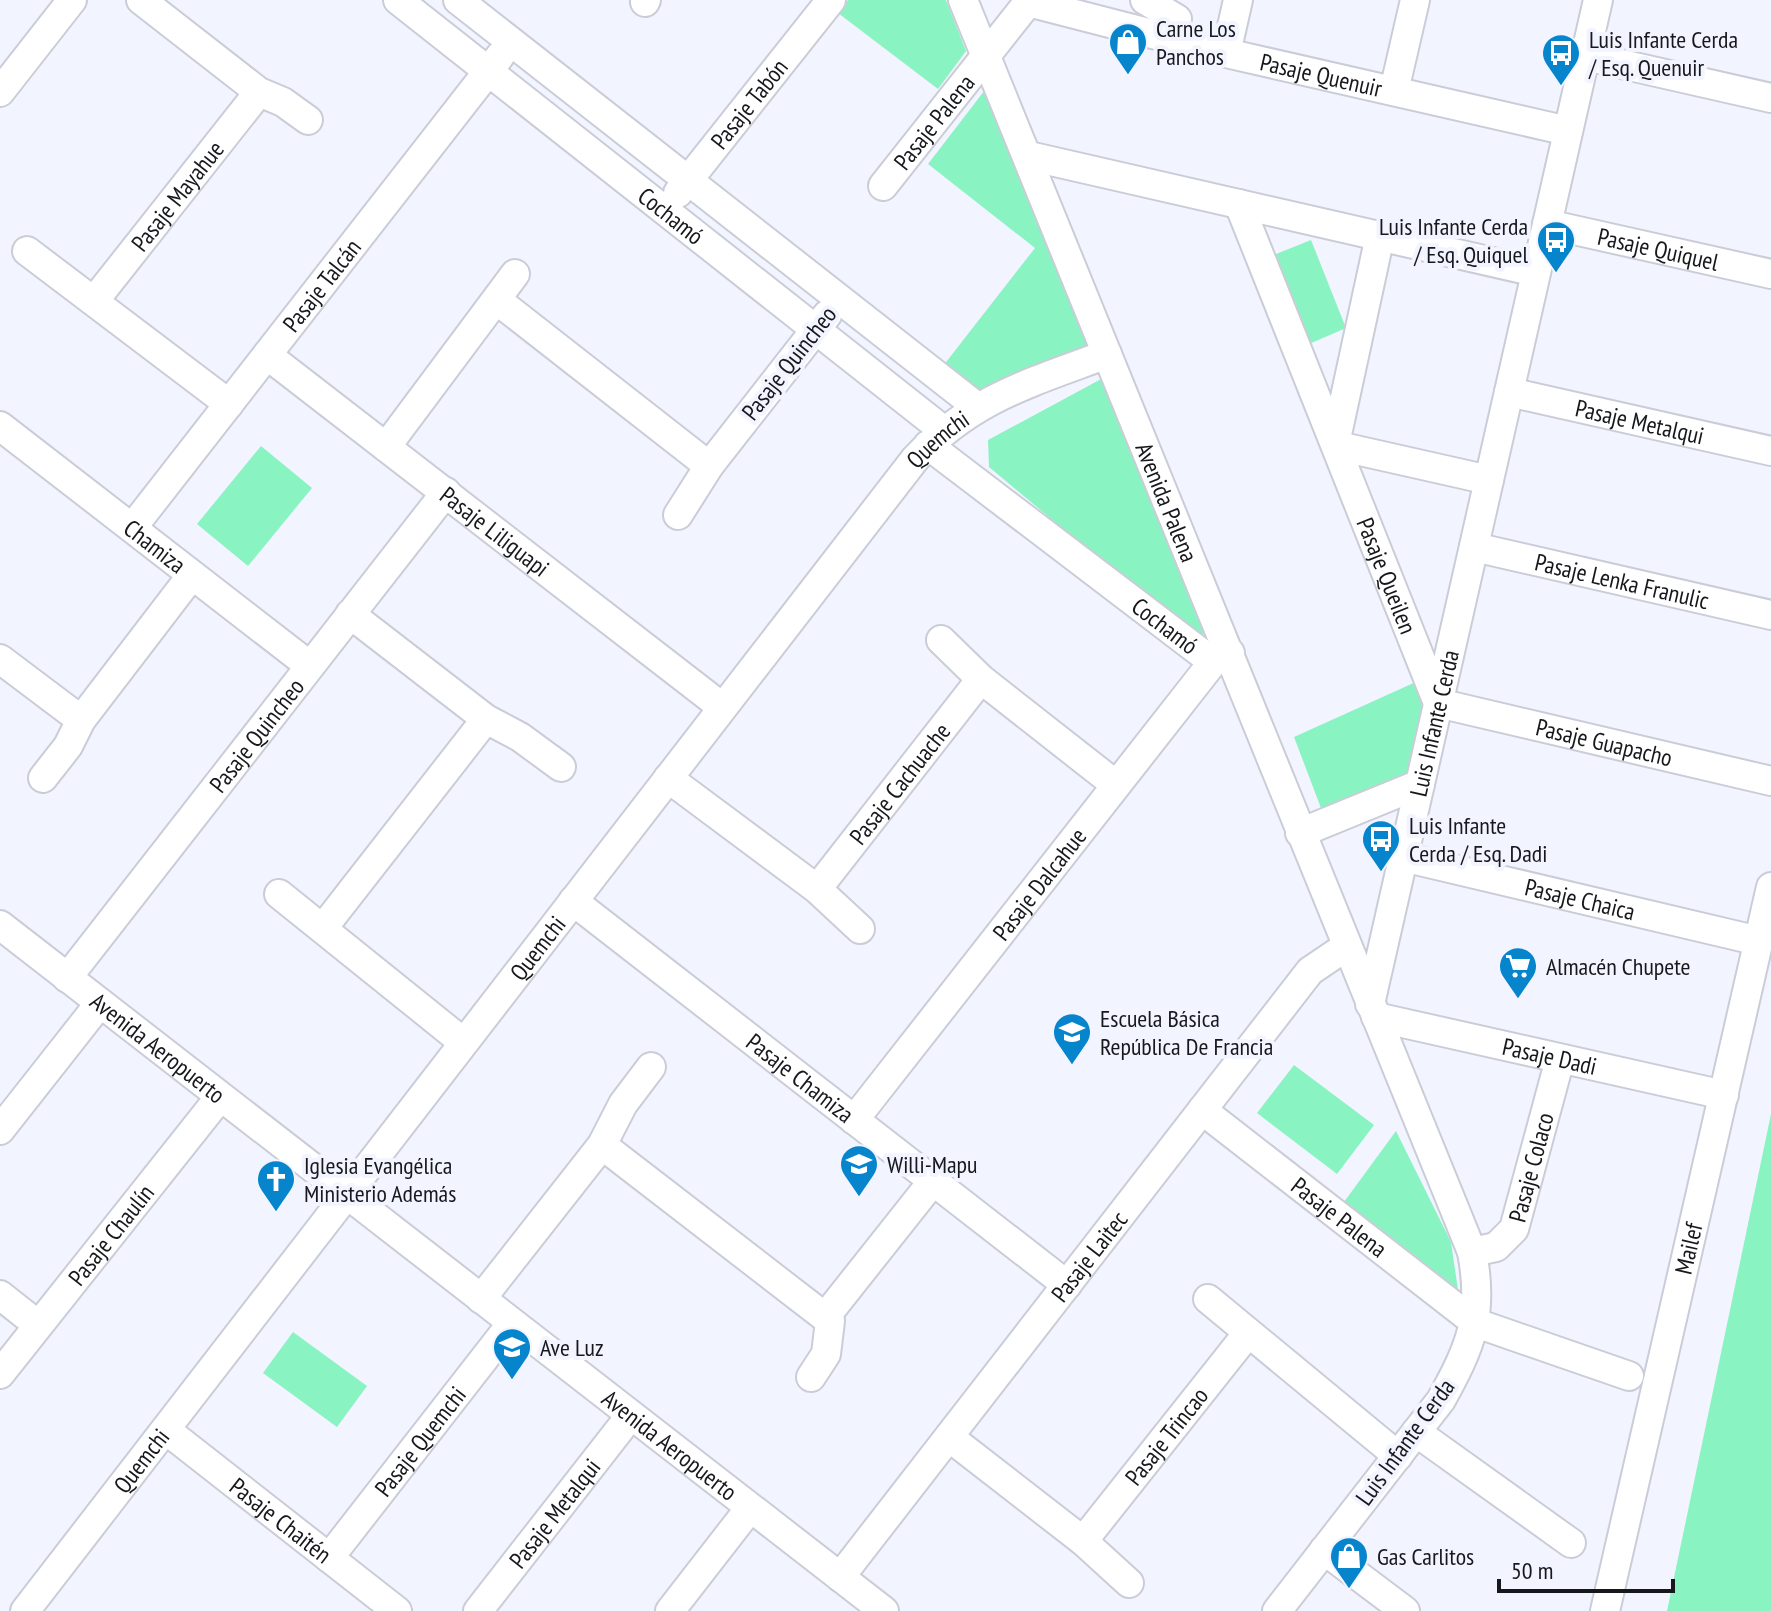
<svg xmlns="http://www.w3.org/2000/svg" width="1771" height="1611" viewBox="0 0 1771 1611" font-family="'PT Sans Narrow',sans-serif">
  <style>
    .green { fill: #8af3c2 }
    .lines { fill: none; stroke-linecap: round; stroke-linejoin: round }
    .minor-casing { stroke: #cacdd7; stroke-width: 32 }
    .minor { stroke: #fff; stroke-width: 28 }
    .labels { text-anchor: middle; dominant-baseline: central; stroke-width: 8; stroke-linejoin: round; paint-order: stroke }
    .poi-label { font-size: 24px; fill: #17181c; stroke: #f2f4ff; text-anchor: start }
    .street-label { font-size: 24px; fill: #17181c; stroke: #f2f4ff }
  </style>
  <rect width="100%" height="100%" fill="#f2f4ff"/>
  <g class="green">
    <polygon points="848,0 946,0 966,51 938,89 838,13"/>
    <polygon points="988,86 1089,347 976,391 943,366 1035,248 928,164"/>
    <polygon points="1311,240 1346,328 1302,347 1266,258"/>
    <polygon points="1103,378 1204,633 1195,639 989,467 988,440"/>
    <polygon points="261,446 312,488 248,566 197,524"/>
    <polygon points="1418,681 1423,704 1409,782 1324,816 1294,737"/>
    <polygon points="1294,1065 1374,1125 1337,1174 1257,1113"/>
    <polygon points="1771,1114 1771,1611 1667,1611"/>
    <polygon points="1396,1131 1451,1242 1460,1304 1344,1202"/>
    <polygon points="293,1332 367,1386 337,1427 263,1373"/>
  </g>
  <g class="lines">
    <g class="minor-casing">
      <g id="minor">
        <polyline points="141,0 259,92 283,102 308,120"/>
        <path id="s1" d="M398,0L943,430"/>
        <polyline points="458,0 976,406"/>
        <path id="s2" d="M963,0L1472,1252C1484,1315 1471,1346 1441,1400L1277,1611"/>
        <polyline points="1145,0 1177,19"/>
        <polyline points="645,2 646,0"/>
        <path id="s3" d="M1028,2L1226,53L1568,131"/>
        <polyline points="1226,53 1238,0"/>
        <polyline points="1586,56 1771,98"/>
        <polyline points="1394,91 1415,0"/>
        <polyline points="0,92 72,0"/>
        <polyline points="1029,156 1536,272"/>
        <path id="s4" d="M883,186L1030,0"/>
        <path id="s5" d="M678,193L831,0"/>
        <path id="s6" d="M1239,204L1438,703L1771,781"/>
        <path id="s7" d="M1547,224L1771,274"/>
        <polyline points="27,251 229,404"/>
        <path id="s8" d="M94,301L259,92"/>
        <polyline points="498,301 709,466"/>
        <path id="s9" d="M267,355L722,707"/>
        <path id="s10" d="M1509,392L1771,451"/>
        <path id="s11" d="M0,426L310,666"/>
        <polyline points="1336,439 1380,236"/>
        <path id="s12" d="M928,445L1213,662"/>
        <polyline points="1338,446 1489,480"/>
        <polyline points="386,447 515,274"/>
        <polyline points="678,515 709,466 827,315"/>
        <path id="s13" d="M132,528L500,56"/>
        <path id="s14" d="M1474,547L1771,615"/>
        <polyline points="350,614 486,719 520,737 561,767"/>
        <polyline points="941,640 981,679 1116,785"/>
        <polyline points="0,659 81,720"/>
        <polyline points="43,778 68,746 81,720 192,575"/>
        <polyline points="668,778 817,889 860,929"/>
        <polyline points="1300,833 1420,784"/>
        <path id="s15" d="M1403,857L1759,941"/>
        <path id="s16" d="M817,889L981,679"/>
        <polyline points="279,894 463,1042"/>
        <path id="s17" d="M573,901L1067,1285"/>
        <path id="s18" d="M0,925L884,1611"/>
        <polyline points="323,928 486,719"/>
        <path id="s19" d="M67,978L446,492"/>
        <path id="s20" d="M1370,1004L1598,0"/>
        <path id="s21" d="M1376,1017L1724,1095"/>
        <path id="s22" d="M1202,1110L1476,1323L1629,1376"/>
        <path id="s23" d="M854,1120L1213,662L1230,653"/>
        <polyline points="0,1130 100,1003"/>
        <polyline points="602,1145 830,1321 826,1354 811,1377"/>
        <path id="s24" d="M1472,1252L1496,1247L1514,1229L1560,1059"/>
        <polyline points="0,1295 38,1325"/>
        <polyline points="481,1299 602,1145 623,1104 651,1067"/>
        <polyline points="1208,1299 1398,1456"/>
        <polyline points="826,1316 933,1181"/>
        <path id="s25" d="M0,1374L220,1097"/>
        <path id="s26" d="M166,1430L397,1611"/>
        <polyline points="1416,1432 1571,1543"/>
        <polyline points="949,1437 1083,1541 1129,1583"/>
        <path id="s27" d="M1083,1541L1248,1333"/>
        <polyline points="1324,1550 1405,1611"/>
        <path id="s28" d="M329,1558L512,1323"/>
        <path id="s29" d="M840,1577L1310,971L1347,946"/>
        <path id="s30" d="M25,1611L915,459C973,398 1030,383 1107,354"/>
        <path id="s31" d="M478,1611L631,1415"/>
        <polyline points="670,1611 750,1508"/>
        <path id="s32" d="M1605,1611L1771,887"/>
      </g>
    </g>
    <use href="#minor" class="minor"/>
  </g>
  <defs>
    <g id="shop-pin" transform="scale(2)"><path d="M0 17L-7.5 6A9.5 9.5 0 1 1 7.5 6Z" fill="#0685cd" stroke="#f2f4ff"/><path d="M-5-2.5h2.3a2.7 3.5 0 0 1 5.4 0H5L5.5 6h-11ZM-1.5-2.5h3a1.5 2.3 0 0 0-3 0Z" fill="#fff"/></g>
    <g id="bus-pin" transform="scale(2)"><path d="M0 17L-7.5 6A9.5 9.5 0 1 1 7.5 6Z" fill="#0685cd" stroke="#f2f4ff"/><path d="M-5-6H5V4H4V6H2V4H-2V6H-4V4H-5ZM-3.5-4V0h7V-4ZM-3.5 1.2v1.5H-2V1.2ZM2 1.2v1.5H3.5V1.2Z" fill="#fff"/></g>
    <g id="supermarket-pin" transform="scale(2)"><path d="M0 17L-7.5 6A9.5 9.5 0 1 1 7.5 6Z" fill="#0685cd" stroke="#f2f4ff"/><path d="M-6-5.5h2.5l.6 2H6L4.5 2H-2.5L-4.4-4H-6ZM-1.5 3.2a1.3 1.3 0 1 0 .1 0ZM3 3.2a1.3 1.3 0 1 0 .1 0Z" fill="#fff"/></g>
    <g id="school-pin" transform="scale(2)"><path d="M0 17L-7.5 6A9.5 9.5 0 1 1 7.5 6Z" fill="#0685cd" stroke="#f2f4ff"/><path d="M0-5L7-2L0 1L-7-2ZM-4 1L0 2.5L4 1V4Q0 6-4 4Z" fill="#fff"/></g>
    <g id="church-pin" transform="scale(2)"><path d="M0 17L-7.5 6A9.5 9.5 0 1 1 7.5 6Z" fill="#0685cd" stroke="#f2f4ff"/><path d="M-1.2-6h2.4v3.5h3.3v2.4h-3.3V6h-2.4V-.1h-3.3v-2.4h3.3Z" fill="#fff"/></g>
  </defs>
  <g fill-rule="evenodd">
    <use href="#shop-pin" x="1128" y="42"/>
    <use href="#bus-pin" x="1561" y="53"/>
    <use href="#bus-pin" x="1556" y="240"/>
    <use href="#bus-pin" x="1381" y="839"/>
    <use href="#supermarket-pin" x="1518" y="966"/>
    <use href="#school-pin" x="1072" y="1032"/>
    <use href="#school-pin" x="859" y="1164"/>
    <use href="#church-pin" x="276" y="1179"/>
    <use href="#school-pin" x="512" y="1347"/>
    <use href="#shop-pin" x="1349" y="1556"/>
  </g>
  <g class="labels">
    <g class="poi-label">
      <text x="1156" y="28">Carne Los<tspan x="1156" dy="28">Panchos</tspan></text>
      <text x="1589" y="39">Luis Infante Cerda<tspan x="1589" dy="28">/ Esq. Quenuir</tspan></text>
      <text x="1528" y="226" text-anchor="end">Luis Infante Cerda<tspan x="1528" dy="28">/ Esq. Quiquel</tspan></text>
      <text x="1409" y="825">Luis Infante<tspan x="1409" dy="28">Cerda / Esq. Dadi</tspan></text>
      <text x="1546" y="966">Almacén Chupete</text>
      <text x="1100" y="1018">Escuela Básica<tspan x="1100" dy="28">República De Francia</tspan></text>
      <text x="887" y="1164">Willi-Mapu</text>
      <text x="304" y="1165">Iglesia Evangélica<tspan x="304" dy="28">Ministerio Además</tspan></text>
      <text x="540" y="1347">Ave Luz</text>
      <text x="1377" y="1556">Gas Carlitos</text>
    </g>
    <g class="street-label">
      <text stroke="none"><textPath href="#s3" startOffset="302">Pasaje Quenuir</textPath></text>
      <text stroke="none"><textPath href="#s5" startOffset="114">Pasaje Tabón</textPath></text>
      <text stroke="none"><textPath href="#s4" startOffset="82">Pasaje Palena</textPath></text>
      <text stroke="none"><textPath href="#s8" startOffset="134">Pasaje Mayahue</textPath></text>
      <text stroke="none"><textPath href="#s1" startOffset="348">Cochamó</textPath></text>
      <text stroke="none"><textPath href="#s7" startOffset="114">Pasaje Quiquel</textPath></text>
      <text stroke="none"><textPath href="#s13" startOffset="308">Pasaje Talcán</textPath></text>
      <text transform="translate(789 363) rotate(-52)">Pasaje Quincheo</text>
      <text stroke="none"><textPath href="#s10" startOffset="134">Pasaje Metalqui</textPath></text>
      <text stroke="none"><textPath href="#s30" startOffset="1486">Quemchi</textPath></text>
      <text stroke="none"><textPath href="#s2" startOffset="542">Avenida Palena</textPath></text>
      <text stroke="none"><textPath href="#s9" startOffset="288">Pasaje Liliguapi</textPath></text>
      <text stroke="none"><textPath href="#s11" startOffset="196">Chamiza</textPath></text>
      <text stroke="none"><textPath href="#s6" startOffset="400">Pasaje Queilen</textPath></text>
      <text stroke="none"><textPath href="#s14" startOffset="152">Pasaje Lenka Franulic</textPath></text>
      <text stroke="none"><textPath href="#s12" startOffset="298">Cochamó</textPath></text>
      <text stroke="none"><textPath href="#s20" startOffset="288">Luis Infante Cerda</textPath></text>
      <text stroke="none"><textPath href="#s19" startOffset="308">Pasaje Quincheo</textPath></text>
      <text stroke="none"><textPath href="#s6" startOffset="708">Pasaje Guapacho</textPath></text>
      <text stroke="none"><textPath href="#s16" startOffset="134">Pasaje Cachuache</textPath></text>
      <text stroke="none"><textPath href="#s23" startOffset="300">Pasaje Dalcahue</textPath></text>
      <text stroke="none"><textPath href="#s15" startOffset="182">Pasaje Chaica</textPath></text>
      <text stroke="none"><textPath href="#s30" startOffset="838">Quemchi</textPath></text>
      <text stroke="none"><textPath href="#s18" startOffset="200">Avenida Aeropuerto</textPath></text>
      <text stroke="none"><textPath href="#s21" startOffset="178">Pasaje Dadi</textPath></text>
      <text stroke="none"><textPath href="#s17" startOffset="288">Pasaje Chamiza</textPath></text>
      <text stroke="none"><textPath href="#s24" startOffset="114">Pasaje Colaco</textPath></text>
      <text stroke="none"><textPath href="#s22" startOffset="174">Pasaje Palena</textPath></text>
      <text stroke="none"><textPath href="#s25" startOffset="178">Pasaje Chaulín</textPath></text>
      <text stroke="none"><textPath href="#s32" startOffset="372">Mailef</textPath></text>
      <text stroke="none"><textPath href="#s29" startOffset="406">Pasaje Laitec</textPath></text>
      <text stroke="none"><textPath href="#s27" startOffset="134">Pasaje Trincao</textPath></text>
      <text stroke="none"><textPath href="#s28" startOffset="148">Pasaje Quemchi</textPath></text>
      <text transform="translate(1405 1442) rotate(-54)">Luis Infante Cerda</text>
      <text stroke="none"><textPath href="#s18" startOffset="848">Avenida Aeropuerto</textPath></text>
      <text stroke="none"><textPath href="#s30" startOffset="190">Quemchi</textPath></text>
      <text stroke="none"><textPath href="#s31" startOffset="124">Pasaje Metalqui</textPath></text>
      <text stroke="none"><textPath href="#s26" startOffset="146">Pasaje Chaitén</textPath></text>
    </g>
  </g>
  <path d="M1499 1579v12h174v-12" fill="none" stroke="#17181c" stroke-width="4"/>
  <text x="1511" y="1579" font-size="24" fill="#17181c" stroke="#f2f4ff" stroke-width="6" paint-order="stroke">50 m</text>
</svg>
